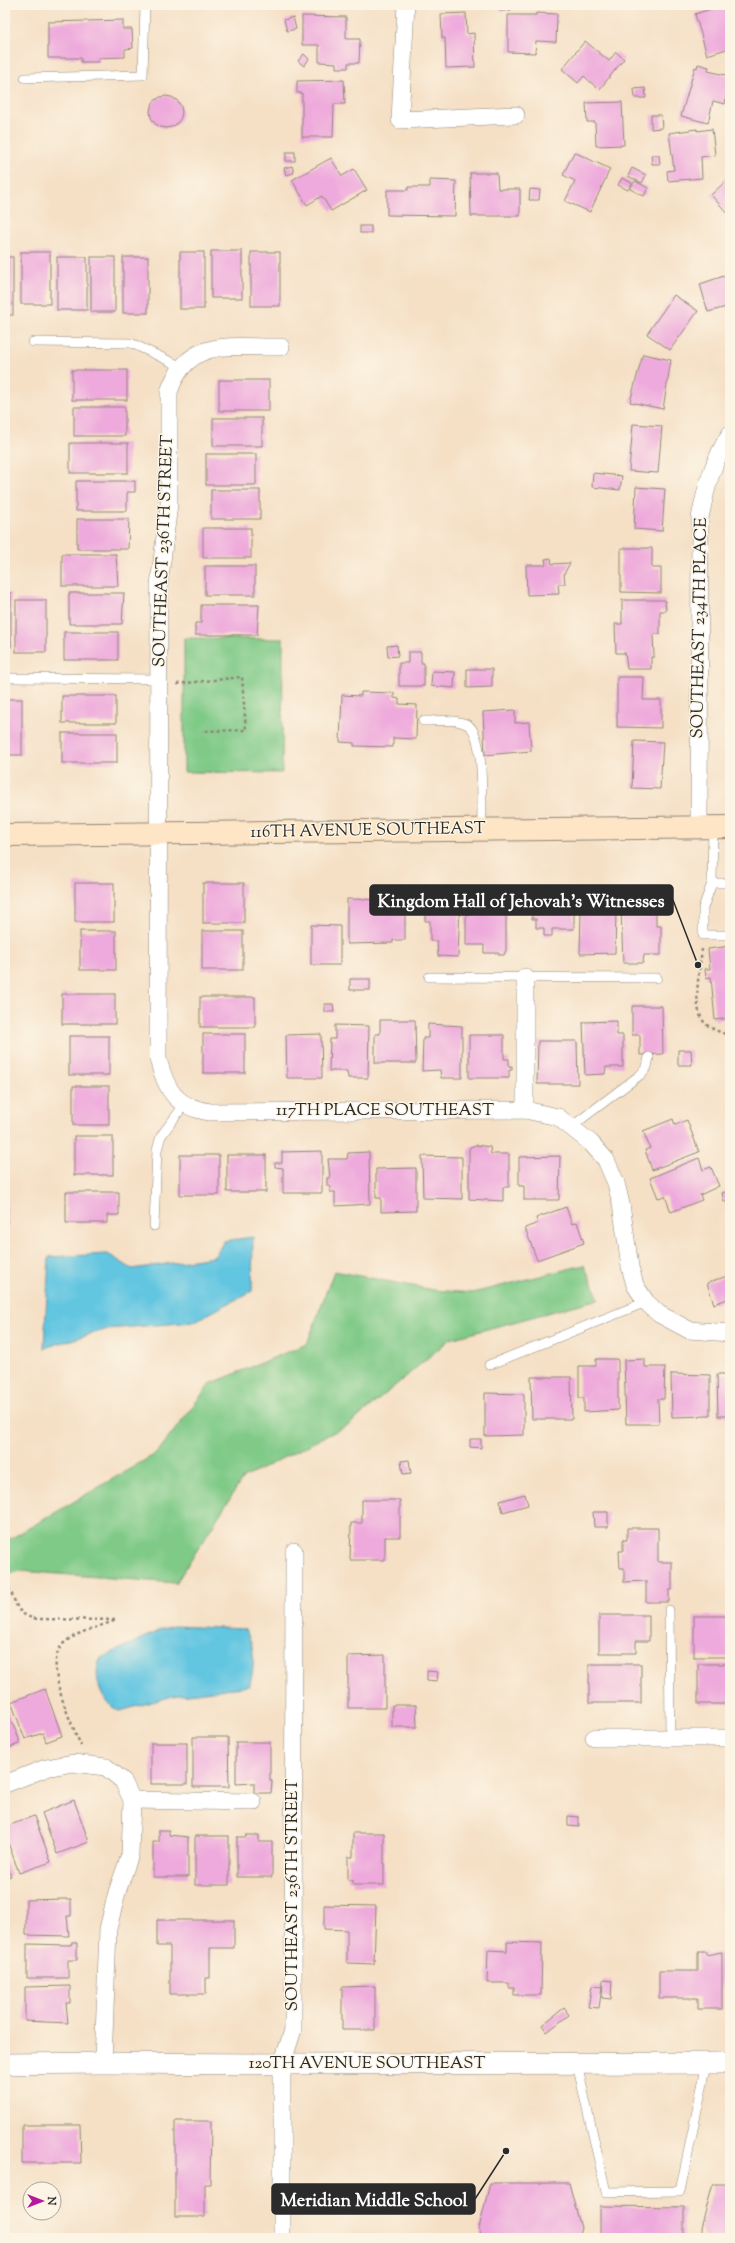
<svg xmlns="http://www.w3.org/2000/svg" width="735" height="2243" viewBox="0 0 735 2243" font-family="'Sorts Mill Goudy',serif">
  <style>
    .green { fill: #80ca88; stroke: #567a5a }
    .water { fill: #63c6e1; stroke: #477886 }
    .building { fill: #eeaadc }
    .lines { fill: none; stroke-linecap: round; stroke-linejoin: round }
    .service-casing { stroke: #908678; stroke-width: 10 }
    .minor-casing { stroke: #908678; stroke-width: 18 }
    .tertiary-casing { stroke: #908678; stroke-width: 22 }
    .secondary-casing { stroke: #908678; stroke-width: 24 }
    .path { stroke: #908678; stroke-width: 2.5; stroke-dasharray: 3 3; stroke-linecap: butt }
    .service { stroke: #fff; stroke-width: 9 }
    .minor { stroke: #fff; stroke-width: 17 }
    .tertiary { stroke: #fff; stroke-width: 21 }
    .secondary { stroke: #fde5c5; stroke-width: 22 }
    .labels { text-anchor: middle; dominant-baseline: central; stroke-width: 3; stroke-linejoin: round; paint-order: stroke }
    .street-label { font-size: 17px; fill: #2b2b2b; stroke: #fcf5e5 }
    .leader { fill: none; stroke: #2b2b2b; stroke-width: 1.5 }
    .callout-dot { fill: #2b2b2b; stroke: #fcf5e5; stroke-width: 1.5 }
    .callout { fill: #2b2b2b; stroke: #2b2b2b; stroke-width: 1.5 }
    .callout-label { font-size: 18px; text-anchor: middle; font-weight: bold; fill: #fff }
  </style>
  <rect width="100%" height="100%" fill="#fcf5e5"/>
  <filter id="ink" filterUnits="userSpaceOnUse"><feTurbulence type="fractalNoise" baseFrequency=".025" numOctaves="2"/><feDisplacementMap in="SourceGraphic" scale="8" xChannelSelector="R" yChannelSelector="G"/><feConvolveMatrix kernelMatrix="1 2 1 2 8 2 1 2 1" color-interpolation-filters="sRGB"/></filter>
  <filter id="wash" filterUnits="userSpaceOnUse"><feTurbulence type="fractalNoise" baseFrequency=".012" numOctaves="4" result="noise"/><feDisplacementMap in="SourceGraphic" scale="16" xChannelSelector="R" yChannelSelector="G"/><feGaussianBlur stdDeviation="0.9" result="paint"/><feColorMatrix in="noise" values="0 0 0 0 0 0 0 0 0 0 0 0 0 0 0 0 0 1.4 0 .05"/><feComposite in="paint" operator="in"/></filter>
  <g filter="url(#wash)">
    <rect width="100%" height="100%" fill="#f5e0c6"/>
    <g class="green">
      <polygon points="184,638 283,639 282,773 184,772"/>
      <polygon points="584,1265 599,1299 450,1339 350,1424 243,1478 176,1583 20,1571 5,1575 5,1542 157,1453 210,1384 307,1344 334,1271 433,1290 473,1293"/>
    </g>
    <g class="water">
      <polygon points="253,1237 252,1291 193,1322 108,1329 44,1348 49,1257 108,1254 132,1269 214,1257 224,1241"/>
      <path d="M173,1626L244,1629C256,1644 255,1669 249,1686L173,1696L120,1711C102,1705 91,1675 101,1658L160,1630Z"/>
    </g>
    <g id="blocks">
      <g class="building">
        <polygon points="500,5 511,5 511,10 500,11"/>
        <polygon points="724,5 730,5 730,25 728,26 730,48 707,55 695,14"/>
        <polygon points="466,13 467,34 474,33 475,67 446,68 445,38 442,38 441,14"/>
        <polygon points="536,13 557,14 556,42 536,41 535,53 508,52 508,15 536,15"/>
        <polygon points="302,16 346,17 346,39 360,39 359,63 348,63 348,68 336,68 336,63 319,62 319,45 302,45"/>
        <polygon points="293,17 296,29 287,31 284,20"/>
        <polygon points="123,20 123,29 132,29 133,48 125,49 125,57 98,58 99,62 81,62 81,58 48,58 48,22"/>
        <polygon points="585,41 609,61 616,52 624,59 599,90 584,76 578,83 562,69"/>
        <polygon points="304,54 309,59 304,66 298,61"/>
        <polygon points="698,64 709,67 708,71 730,76 725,104 713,101 708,123 681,116 695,67 697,68"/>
        <polygon points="344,80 345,104 334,104 333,137 302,137 302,93 297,93 297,81"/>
        <polygon points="645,88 646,98 635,98 634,89"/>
        <circle cx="166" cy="112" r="16"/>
        <polygon points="622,102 624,145 596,146 595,122 587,122 586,103"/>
        <polygon points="651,115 661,115 662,128 651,129"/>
        <polygon points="697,129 697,131 712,129 715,155 701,157 702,178 668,181 667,171 674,170 669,133"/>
        <rect x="286" y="152" width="9" height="9"/>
        <polygon points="574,152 610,169 590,212 565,201 575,181 563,175"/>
        <polygon points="651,155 659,155 660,164 652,164"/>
        <polygon points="331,158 342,176 354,169 367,190 331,211 322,196 307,205 292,180"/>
        <polygon points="292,166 294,173 286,175 284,168"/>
        <polygon points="632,168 646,175 642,183 628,176"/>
        <polygon points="470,173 497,173 498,189 520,189 520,216 471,216"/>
        <polygon points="730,177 730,216 711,195"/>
        <polygon points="622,178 632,183 628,190 618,185"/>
        <polygon points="430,180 456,181 455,216 387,215 387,190 408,190 408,187 430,187"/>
        <polygon points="635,181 648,188 644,196 630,189"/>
        <polygon points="530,189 540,190 539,200 529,200"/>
        <rect x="360" y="226" width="11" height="7"/>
        <rect x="211" y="251" width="31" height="47"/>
        <rect x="21" y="252" width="29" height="52"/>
        <rect x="180" y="252" width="24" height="57"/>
        <rect x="251" y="252" width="29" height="54"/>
        <rect x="5" y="257" width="8" height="58"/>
        <rect x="57" y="257" width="30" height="53"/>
        <rect x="91" y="257" width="24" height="55"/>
        <rect x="123" y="257" width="25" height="56"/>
        <polygon points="730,274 730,306 708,312 700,284"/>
        <polygon points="674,295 698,311 670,350 647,334"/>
        <polygon points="643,354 671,360 663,409 630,402"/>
        <rect x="72" y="370" width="55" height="30"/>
        <rect x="219" y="380" width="50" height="31"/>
        <rect x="74" y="407" width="51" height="29"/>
        <rect x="213" y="418" width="49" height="28"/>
        <polygon points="633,424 662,426 658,473 629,471"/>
        <rect x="70" y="443" width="58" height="30"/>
        <rect x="206" y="454" width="50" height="31"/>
        <polygon points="593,473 622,476 620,490 592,487"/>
        <polygon points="76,481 135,481 135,492 127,492 127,511 76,511"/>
        <polygon points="636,487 665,489 662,531 634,529"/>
        <rect x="211" y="490" width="49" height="29"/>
        <polygon points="77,519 129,519 128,549 77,549"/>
        <rect x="203" y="528" width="48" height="30"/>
        <polygon points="621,548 652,548 652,568 661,568 661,593 621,592"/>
        <polygon points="62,554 116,554 118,586 62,586"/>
        <polygon points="551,558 552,564 570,563 564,574 565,584 558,584 559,594 527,595 526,565 546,565 545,559"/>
        <rect x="205" y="566" width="50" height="29"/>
        <rect x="5" y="593" width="6" height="54"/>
        <polygon points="69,593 124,593 122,624 69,624"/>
        <rect x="16" y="600" width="30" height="52"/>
        <polygon points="622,600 665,600 666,611 660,611 660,634 653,634 654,657 651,657 651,669 627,669 625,653 616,653 615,624 622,624"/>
        <polygon points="201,605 259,605 257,635 195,635 195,623 201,623"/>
        <rect x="64" y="632" width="54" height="28"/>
        <polygon points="397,645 398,656 388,657 387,646"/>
        <polygon points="408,652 421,652 421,663 424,663 424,686 399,686 399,663 408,663"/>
        <polygon points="467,669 492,669 492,687 467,688"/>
        <polygon points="432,671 455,672 454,688 431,686"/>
        <polygon points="617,677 644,677 643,700 661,700 661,728 617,727"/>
        <polygon points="361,692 394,693 394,698 399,699 399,704 417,705 416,739 393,738 393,747 354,746 354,743 340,742 342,695 361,696"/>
        <rect x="62" y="696" width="54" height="27"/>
        <rect x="5" y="699" width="17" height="56"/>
        <polygon points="515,710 515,723 529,722 531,751 485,755 483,712"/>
        <rect x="62" y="733" width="55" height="30"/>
        <polygon points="634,741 663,742 660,789 632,788"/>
        <rect x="75" y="883" width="39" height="39"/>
        <rect x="203" y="883" width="41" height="40"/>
        <polygon points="552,890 565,890 569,896 574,896 574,929 552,929 552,936 544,936 544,928 536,928 536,919 532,919 532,909 537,909 537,896 552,896"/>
        <polygon points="347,899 405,900 405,940 393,940 393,943 347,944"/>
        <polygon points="471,900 506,901 506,950 504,955 499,955 499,953 484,953 484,945 466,945 466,914 471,914"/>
        <polygon points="425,903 460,904 458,957 438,956 437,941 430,941 430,921 425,921"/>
        <polygon points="648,909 656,909 656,926 661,926 661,955 644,955 643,963 623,963 621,910"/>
        <polygon points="581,910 616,911 615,953 580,954"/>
        <polygon points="311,925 340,926 340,965 311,965"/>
        <rect x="80" y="931" width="36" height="39"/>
        <rect x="202" y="931" width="41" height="39"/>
        <polygon points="730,946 730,1018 715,1020 711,977 706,978 705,969 710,969 708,949"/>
        <rect x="350" y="979" width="20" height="11"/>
        <rect x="62" y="994" width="53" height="30"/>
        <rect x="200" y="997" width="55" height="30"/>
        <polygon points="325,1004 333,1004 334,1012 325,1012"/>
        <polygon points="632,1006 662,1006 663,1054 640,1055 640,1035 632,1035"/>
        <polygon points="380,1020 415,1020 416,1063 375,1063 375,1034 380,1034"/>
        <polygon points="617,1021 617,1035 623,1035 623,1067 606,1067 605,1074 585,1075 583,1022"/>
        <polygon points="428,1024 462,1026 462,1078 441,1078 440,1070 422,1071 423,1038 428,1038"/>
        <polygon points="335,1025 369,1026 368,1078 348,1078 347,1071 329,1071 330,1039 335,1039"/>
        <rect x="203" y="1034" width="42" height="39"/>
        <polygon points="321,1034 322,1078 287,1078 286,1035"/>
        <polygon points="469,1035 504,1035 504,1059 509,1059 509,1067 512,1066 512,1070 509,1070 509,1078 469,1078"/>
        <rect x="69" y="1036" width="40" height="39"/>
        <polygon points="538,1041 577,1041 578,1084 537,1084"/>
        <polygon points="678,1050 691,1050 692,1065 678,1065"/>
        <rect x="73" y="1086" width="36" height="39"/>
        <polygon points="673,1119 675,1125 687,1120 699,1152 652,1170 645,1150 650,1148 643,1131"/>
        <rect x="74" y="1136" width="39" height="39"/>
        <polygon points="476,1145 490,1147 491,1154 509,1154 509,1187 503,1187 503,1201 469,1199 469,1150 470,1147"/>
        <polygon points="322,1151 322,1193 283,1193 283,1168 275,1167 275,1163 282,1163 282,1152"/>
        <polygon points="369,1152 370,1204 335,1206 335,1192 330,1192 330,1186 327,1186 327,1178 330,1178 328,1159 347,1159 348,1153"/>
        <rect x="180" y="1155" width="39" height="40"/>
        <rect x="227" y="1155" width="39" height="37"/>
        <polygon points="422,1156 462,1157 462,1199 423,1198"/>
        <polygon points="560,1156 559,1200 524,1200 524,1186 519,1186 519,1157"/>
        <polygon points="699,1158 703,1170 711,1167 719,1186 700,1195 702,1200 671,1212 665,1196 658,1198 650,1178"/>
        <polygon points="416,1168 416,1211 381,1212 381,1198 376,1198 376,1169"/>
        <polygon points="729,1191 730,1201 724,1202 722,1193"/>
        <polygon points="66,1192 119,1192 119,1215 107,1215 107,1223 66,1223"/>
        <rect x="5" y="1195" width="2" height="42"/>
        <polygon points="566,1207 572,1224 577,1222 584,1243 537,1260 525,1228 538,1223 536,1218"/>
        <polygon points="730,1275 730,1298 714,1304 707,1283"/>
        <polygon points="596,1359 617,1359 618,1361 618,1410 584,1412 584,1398 579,1398 579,1366 596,1366"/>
        <polygon points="645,1359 645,1367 665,1367 664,1399 658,1399 659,1424 626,1424 624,1360"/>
        <polygon points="671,1374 710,1375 710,1416 672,1417"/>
        <polygon points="717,1374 730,1374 730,1426 728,1426 728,1416 718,1416"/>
        <polygon points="531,1377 571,1377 572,1419 532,1419"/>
        <polygon points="485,1393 524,1394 524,1435 485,1436"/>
        <polygon points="470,1439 481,1439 481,1448 470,1447"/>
        <polygon points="409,1460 411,1473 403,1474 401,1461"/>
        <polygon points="525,1494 528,1505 503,1512 500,1501"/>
        <polygon points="362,1500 400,1500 400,1537 385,1537 385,1560 350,1560 351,1523 362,1523"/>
        <polygon points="593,1512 608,1512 608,1527 594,1527"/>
        <polygon points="627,1528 658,1528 658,1562 672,1562 672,1590 669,1590 669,1602 646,1602 646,1581 624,1582 624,1568 620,1568 619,1551 623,1551 623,1540 627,1540"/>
        <polygon points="599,1615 649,1615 649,1641 636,1641 636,1653 599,1653"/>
        <rect x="694" y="1616" width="36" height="41"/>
        <polygon points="385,1655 385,1708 348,1708 348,1656"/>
        <rect x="589" y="1664" width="52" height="39"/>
        <rect x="698" y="1664" width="32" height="40"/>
        <polygon points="427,1671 438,1672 437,1681 427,1680"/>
        <polygon points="45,1689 62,1736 46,1742 43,1733 25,1739 11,1702"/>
        <polygon points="392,1705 416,1705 417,1727 392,1727"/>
        <polygon points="5,1706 19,1739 19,1744 5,1749"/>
        <polygon points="193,1737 228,1737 229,1787 193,1787"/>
        <polygon points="236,1742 270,1742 270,1780 272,1781 271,1793 254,1793 254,1783 236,1784"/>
        <rect x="151" y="1743" width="36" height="41"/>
        <polygon points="74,1800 89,1842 57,1854 42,1813"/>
        <polygon points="34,1816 51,1862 19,1873 5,1834 5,1827"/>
        <polygon points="568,1816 579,1817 579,1827 568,1826"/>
        <polygon points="159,1830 169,1830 169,1835 188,1837 188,1877 153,1877 153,1842 159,1842"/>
        <polygon points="353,1833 384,1833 384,1885 353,1885 353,1880 348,1880 348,1857 353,1857"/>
        <polygon points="246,1835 259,1835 259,1842 272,1842 272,1877 237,1877 237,1837 246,1837"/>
        <rect x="195" y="1836" width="34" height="49"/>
        <polygon points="5,1859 11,1876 5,1878"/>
        <polygon points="64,1899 71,1899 71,1916 67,1916 69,1936 26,1935 26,1900"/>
        <polygon points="324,1905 376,1906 374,1964 347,1963 347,1930 324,1929"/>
        <polygon points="157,1920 234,1920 234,1948 210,1948 210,1978 206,1978 206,1994 170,1994 170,1946 157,1946"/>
        <polygon points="507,1942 542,1943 541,1995 514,1995 514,1988 509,1988 509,1983 487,1983 488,1950 507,1951"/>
        <polygon points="71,1943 77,1943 77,1960 68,1960 68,1978 27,1978 27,1944 71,1945"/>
        <polygon points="698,1952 706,1952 706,1955 722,1952 722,2009 698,2009 698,1998 659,1998 659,1971 698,1971"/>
        <polygon points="603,1980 612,1981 611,1999 602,1998"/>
        <polygon points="70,1986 70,2003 66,2003 68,2023 25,2021 25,1987"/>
        <polygon points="375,1986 375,2030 342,2030 342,1987"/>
        <polygon points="592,1986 602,1987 599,2008 588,2007"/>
        <polygon points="564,2008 569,2015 547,2032 542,2025"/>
        <polygon points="175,2121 211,2121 210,2184 205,2184 205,2217 175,2217"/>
        <polygon points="22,2125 80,2125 81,2163 22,2163"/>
        <polygon points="490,2183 569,2183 581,2228 578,2238 482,2238 479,2228"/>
        <polygon points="713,2184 730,2184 730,2238 704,2238 701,2228"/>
        <polygon points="600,2206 684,2207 684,2238 600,2238"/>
      </g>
    </g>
  </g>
  <g filter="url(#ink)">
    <use href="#blocks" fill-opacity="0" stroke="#908678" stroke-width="1"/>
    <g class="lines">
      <g class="service-casing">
        <g id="service">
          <polyline points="25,78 143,75 145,5"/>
          <polyline points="33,342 131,343 182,367"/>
          <polyline points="7,678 158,679"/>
          <path d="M423,721C438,721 455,718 468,725C486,736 481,809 482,830"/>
          <polyline points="713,827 712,883 730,883"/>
          <polyline points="712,883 703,908 703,935 730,935"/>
          <polyline points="429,977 657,978"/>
          <polyline points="571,1127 640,1075 647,1067 649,1057"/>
          <polyline points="154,1226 157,1150 161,1136 184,1105"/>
          <polyline points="489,1365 646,1302"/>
          <polyline points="669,1610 670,1738"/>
          <polyline points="577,2064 606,2192 680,2191 707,2063"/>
        </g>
      </g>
      <g class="minor-casing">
        <g id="minor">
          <polyline points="406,5 400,120 516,115"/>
          <path d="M281,347C233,348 188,335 169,392V504L159,585L158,1059C167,1092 176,1107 210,1112L525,1110L558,1117L591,1143L606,1160L616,1183L621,1204L630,1267L635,1285L646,1302L659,1314L689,1330L730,1333"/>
          <path d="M699,827L700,518C706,487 713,461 730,434"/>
          <polyline points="525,977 525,1110"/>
          <polyline points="594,1738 730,1738"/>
          <polyline points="5,1784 46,1768 73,1763 106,1767 123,1781 132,1800 130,1855 117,1892 108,1929 103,2063"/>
          <polyline points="132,1800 253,1802"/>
          <polyline points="282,2238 282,2064 293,2030 294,1551"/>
        </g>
      </g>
      <g class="tertiary-casing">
        <polyline id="tertiary" points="5,2064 103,2063 282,2064 730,2063"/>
      </g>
      <g class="secondary-casing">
        <polyline id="secondary" points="5,835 730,827"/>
      </g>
      <g class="path">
        <polyline points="177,684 242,677 246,730 202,731"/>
        <path d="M702,949C700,968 691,1009 705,1023C712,1030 721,1032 730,1036"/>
        <path d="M5,1583C19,1600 11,1614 37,1619L116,1620C100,1627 75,1632 63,1644C42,1665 72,1723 81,1746"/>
      </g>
      <use href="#service" class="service"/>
      <use href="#minor" class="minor"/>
      <use href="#tertiary" class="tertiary"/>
      <use href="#secondary" class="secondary"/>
    </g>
  </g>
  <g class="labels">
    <g class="street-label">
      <text transform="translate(164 551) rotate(-88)">SOUTHEAST 236TH STREET</text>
      <text transform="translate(700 628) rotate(-89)">SOUTHEAST 234TH PLACE</text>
      <text transform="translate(368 831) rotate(-1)">116TH AVENUE SOUTHEAST</text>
      <text x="385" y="1111">117TH PLACE SOUTHEAST</text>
      <text transform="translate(293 1895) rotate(-90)">SOUTHEAST 236TH STREET</text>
      <text x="367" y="2064">120TH AVENUE SOUTHEAST</text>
    </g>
  </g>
  <path class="leader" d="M698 965L673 900M506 2151L475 2199"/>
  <g class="callout-dot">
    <circle cx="698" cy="965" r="4"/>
    <circle cx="506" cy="2151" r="4"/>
  </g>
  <g class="callout">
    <rect x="370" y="885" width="303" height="30" rx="4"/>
    <rect x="272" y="2184" width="203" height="30" rx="4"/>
  </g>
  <g class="callout-label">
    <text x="521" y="907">Kingdom Hall of Jehovah's Witnesses</text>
    <text x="374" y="2206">Meridian Middle School</text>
  </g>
  <rect width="735" height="2243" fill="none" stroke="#fcf5e5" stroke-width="20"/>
  <g transform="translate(42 2201) rotate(90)"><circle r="19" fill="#fcf5e5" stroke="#a8a49b"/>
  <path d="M0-3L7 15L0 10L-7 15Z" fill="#b5179e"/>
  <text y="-6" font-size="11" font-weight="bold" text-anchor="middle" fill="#2b2b2b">N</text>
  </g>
</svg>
